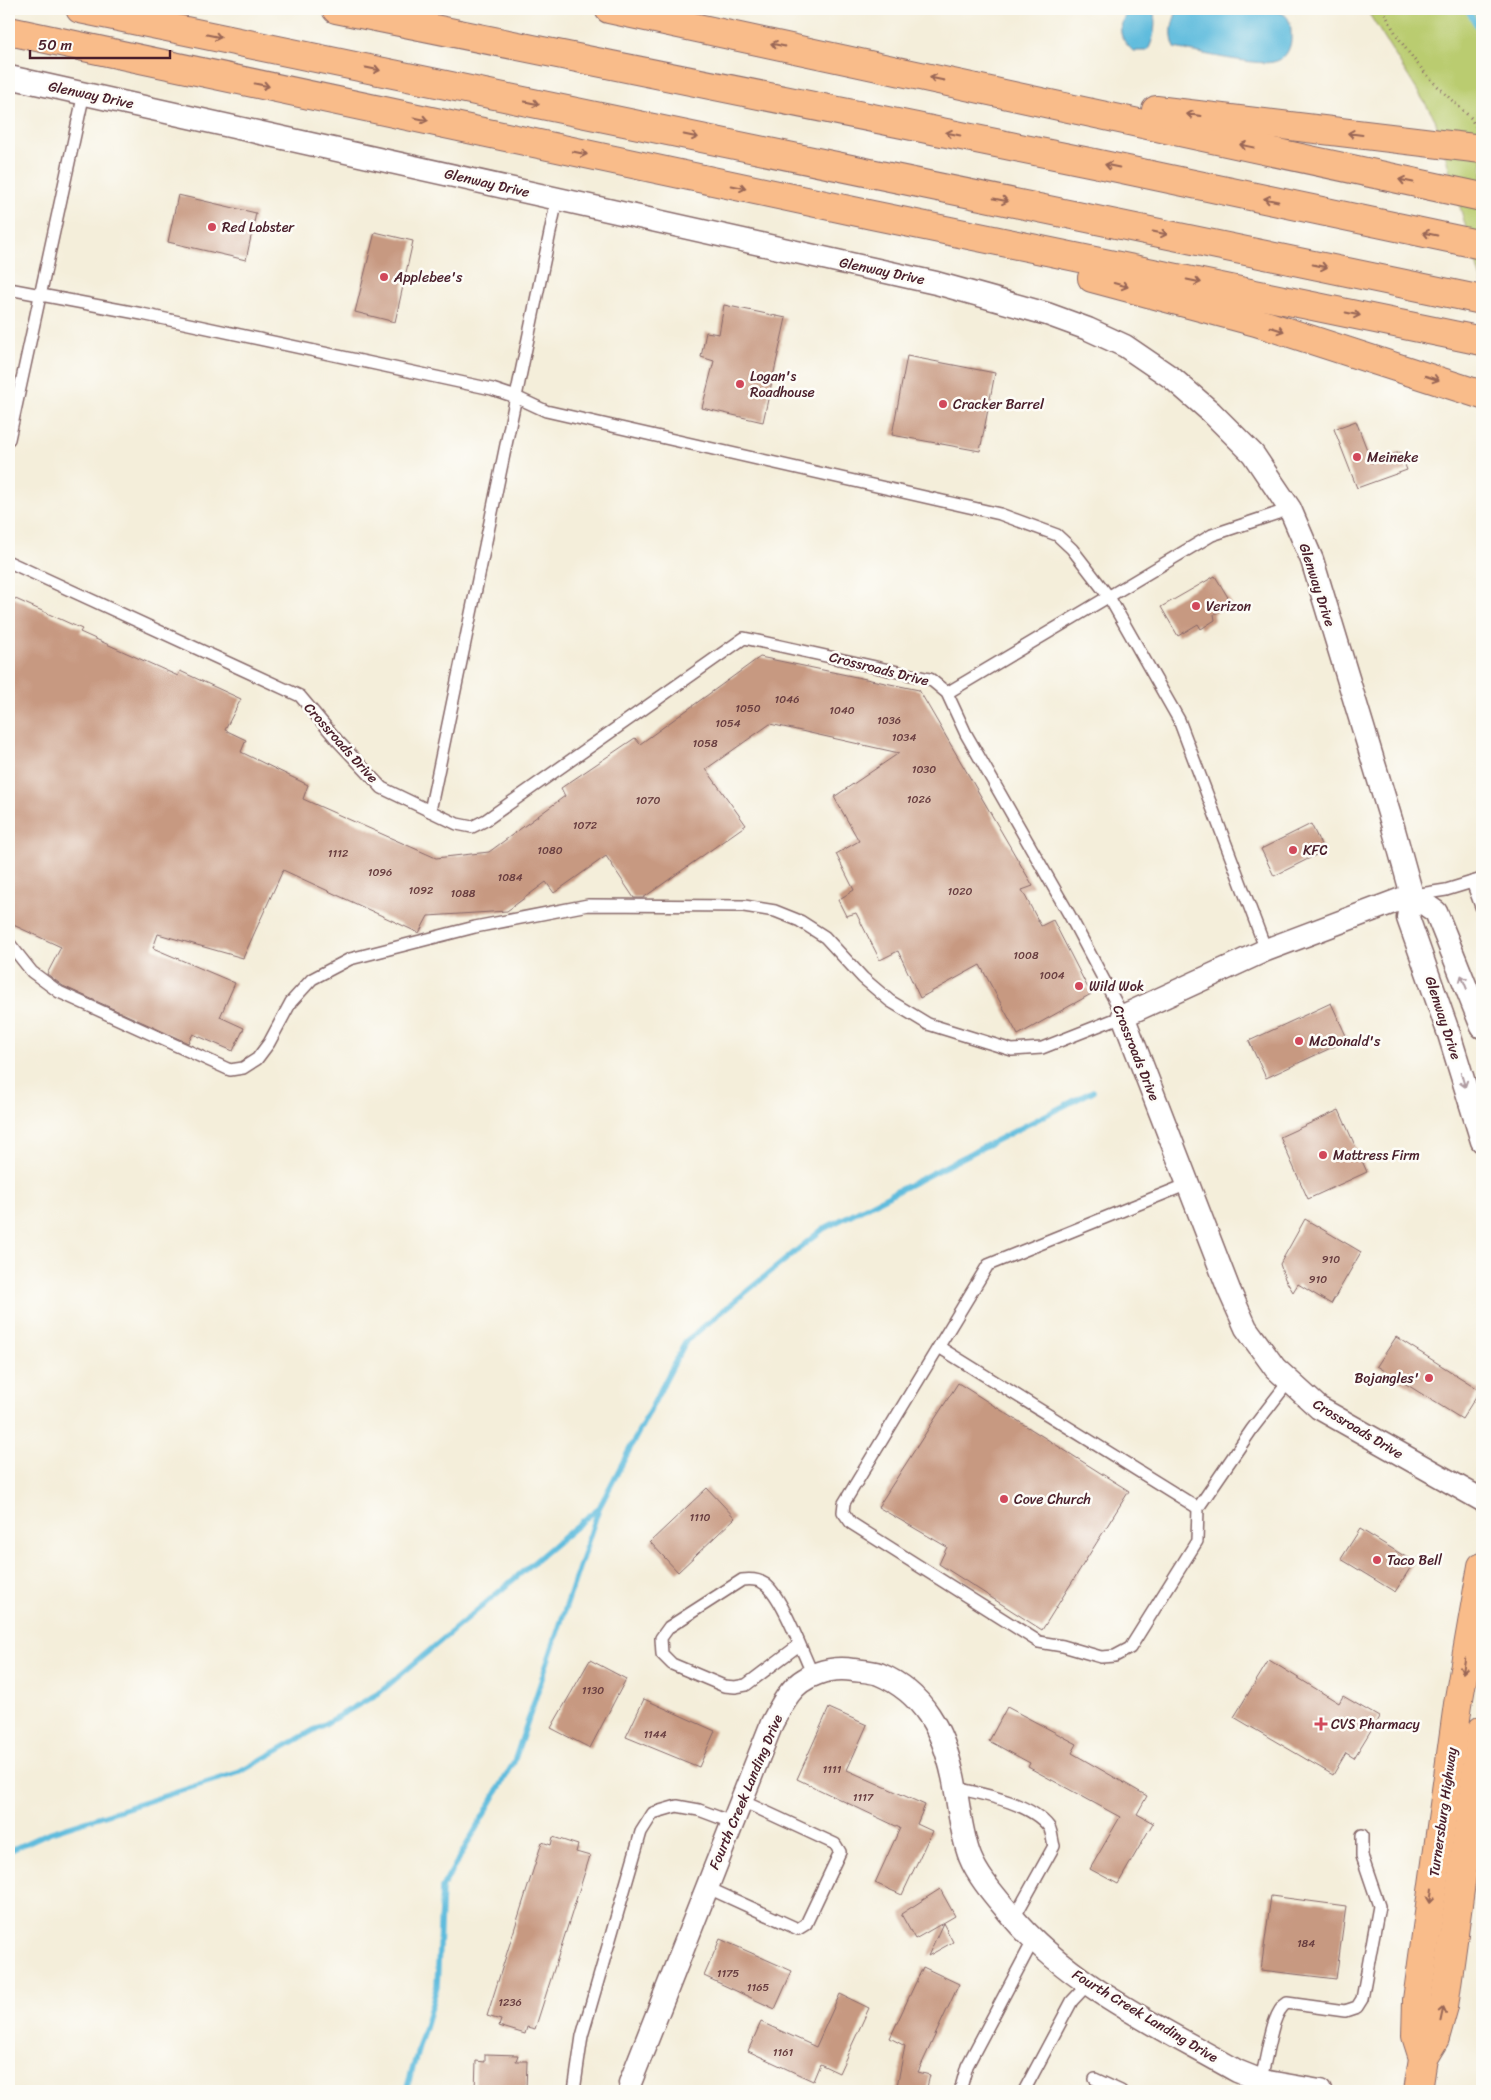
<svg xmlns="http://www.w3.org/2000/svg" width="1491" height="2100" font-family="Sriracha,sans-serif">
<style>
.green{fill:#bacc6f;stroke:#82764d}
.water{fill:#5fbcdd;stroke:#546e84}
.lines{fill:none;stroke-linecap:round;stroke-linejoin:round}
.stream{stroke:#5fbcdd;stroke-width:5.5}
.building{fill:#c79981}
.lane-casing{stroke:#866768;stroke-width:14}
.street-casing{stroke:#866768;stroke-width:25}
.primary-casing{stroke:#866768;stroke-width:30}
.highway-casing{stroke:#866768;stroke-width:30}
.path{stroke:#866768;stroke-width:3;stroke-dasharray:1 4;stroke-linecap:butt}
.lane{stroke:#fff;stroke-width:11}
.street{stroke:#fff;stroke-width:22}
.primary{stroke:#f9bc8a;stroke-width:28}
.highway{stroke:#f9bc8a;stroke-width:28}
.oneway{stroke:#996656}
.oneway2{stroke:#ae9aa0}
.poi-dot{fill:#d1495b;stroke:#fdfcf7;stroke-width:2}
.labels{text-anchor:middle;dominant-baseline:central;stroke-width:5;stroke-linejoin:round;paint-order:stroke}
.number-label{font-size:11px;fill:#693e40}
.street-label{font-size:14px;fill:#4a1f2b;stroke:#fdfcf7}
.poi-label{font-size:14px;fill:#4a1f2b;stroke:#fdfcf7;text-anchor:start}
</style>
<rect width="100%" height="100%" fill="#fdfcf7"/>
<filter id="ink" filterUnits="userSpaceOnUse"><feTurbulence type="fractalNoise" baseFrequency=".02" numOctaves="2"/><feDisplacementMap in="SourceGraphic" scale="10" xChannelSelector="R" yChannelSelector="G"/><feConvolveMatrix kernelMatrix="1 2 1 2 8 2 1 2 1" color-interpolation-filters="sRGB"/></filter>
<filter id="wash" filterUnits="userSpaceOnUse"><feTurbulence type="fractalNoise" baseFrequency=".0096" numOctaves="4" result="noise"/><feDisplacementMap in="SourceGraphic" scale="20" xChannelSelector="R" yChannelSelector="G"/><feGaussianBlur stdDeviation="1.12" result="paint"/><feColorMatrix in="noise" values="0 0 0 0 0 0 0 0 0 0 0 0 0 0 0 0 0 1.4 0 .05"/><feComposite in="paint" operator="in"/></filter>
<g filter="url(#wash)">
<rect width="100%" height="100%" fill="#f4eeda"/>
<polygon class="green" points="1366,9 1482,9 1482,284 1435,119"/>
<g class="water">
<path d="M1128 9H1152C1158 19 1154 42 1147 51H1133C1116 35 1119 27 1128 9Z"/>
<path d="M1178 9C1197 9 1272 5 1285 15 1292 21 1291 32 1291 40 1290 51 1284 60 1273 62 1257 66 1194 52 1175 48 1169 34 1172 22 1178 9Z"/>
</g>
<g class="lines">
<g class="stream">
<polyline points="1467,9 1482,34"/>
<polyline points="9,1851 48,1833 240,1772 379,1693 597,1509"/>
<polyline points="406,2091 437,1986 442,1888 514,1762 599,1508 686,1341 823,1229 1093,1091"/>
</g>
</g>
<g id="blocks">
<g class="building">
<polygon points="178,195 256,213 246,260 168,242"/>
<polygon points="375,232 413,241 395,322 355,312"/>
<polygon points="724,305 786,318 763,422 702,408 714,361 701,357 706,332 719,334"/>
<polygon points="907,356 995,373 980,451 892,435"/>
<polygon points="1356,421 1372,463 1400,452 1407,470 1357,488 1334,429"/>
<polygon points="1215,576 1232,604 1214,614 1215,620 1201,629 1198,624 1178,636 1161,607"/>
<polygon points="9,596 82,629 80,632 178,676 180,671 241,699 225,730 246,740 241,752 308,785 303,799 436,858 489,852 565,796 561,788 635,738 640,744 760,657 919,690 1033,886 1022,890 1041,926 1053,920 1091,994 1018,1035 980,965 920,998 898,951 880,960 856,913 846,916 838,900 854,890 836,854 859,841 834,797 899,753 770,724 706,769 746,825 643,898 634,898 606,856 554,893 546,882 507,911 428,916 419,933 283,870 243,958 158,934 153,948 235,983 220,1017 244,1028 233,1051 193,1034 188,1043 63,986 47,974 61,947 9,923"/>
<polygon points="1311,824 1324,851 1274,876 1261,849"/>
<polygon points="1331,1003 1348,1040 1266,1078 1249,1041"/>
<polygon points="1339,1110 1367,1172 1308,1199 1280,1137"/>
<polygon points="1305,1219 1361,1252 1331,1304 1298,1284 1293,1292 1285,1279 1280,1264"/>
<polygon points="1396,1337 1480,1390 1462,1419 1377,1366"/>
<polygon points="958,1383 1129,1491 1042,1630 939,1564 947,1547 878,1507"/>
<polygon points="707,1488 735,1518 678,1572 650,1542"/>
<polygon points="1360,1529 1414,1562 1395,1592 1341,1559"/>
<polygon points="590,1660 626,1679 590,1748 551,1728"/>
<polygon points="1269,1660 1339,1703 1343,1696 1379,1717 1354,1758 1346,1753 1333,1775 1234,1717"/>
<polygon points="644,1699 715,1731 699,1767 626,1737"/>
<polygon points="1007,1707 1077,1744 1072,1753 1147,1796 1137,1814 1153,1823 1118,1884 1090,1869 1120,1817 1028,1767 1030,1763 989,1741"/>
<polygon points="829,1708 867,1725 847,1770 925,1805 917,1824 932,1831 902,1895 875,1883 900,1828 797,1779"/>
<polygon points="553,1837 578,1845 576,1852 590,1856 535,2029 527,2027 525,2034 499,2026 501,2020 487,2016 542,1842 551,1845"/>
<polygon points="940,1889 955,1916 943,1923 953,1942 928,1956 943,1923 915,1939 901,1914"/>
<polygon points="1271,1896 1346,1906 1336,1979 1261,1970"/>
<polygon points="720,1939 792,1971 775,2009 704,1976"/>
<polygon points="923,1967 959,1984 918,2072 930,2075 926,2091 896,2091 905,2046 890,2038"/>
<polygon points="840,1994 869,2008 839,2073 820,2064 813,2081 748,2051 761,2022 816,2047"/>
<polygon points="485,2054 518,2055 516,2061 527,2061 526,2091 475,2091 476,2061 485,2062"/>
</g>
</g>
</g>
<g filter="url(#ink)">
<use href="#blocks" fill-opacity="0" stroke="#866768" stroke-width="1"/>
<g class="lines">
<defs>
<g id="lane">
<polyline points="9,289 142,314 492,389 516,397 546,411 1000,514 1057,535 1072,549 1109,597 1179,720 1266,950"/>
<polyline points="9,439 84,93"/>
<polyline points="9,562 300,696 337,740 382,788 457,824 472,827 486,820 744,638 930,679 947,693 966,734 1070,916 1123,1016 1042,1048 1012,1050 928,1024 890,1001 863,978 825,937 800,921 775,911 744,906 588,905 475,927 350,959 312,979 291,1002 269,1043 257,1059 243,1068 230,1070 59,992 32,972 9,943"/>
<polyline points="947,693 1212,535 1290,509"/>
<polyline points="430,811 557,199"/>
<polyline points="1472,882 1482,909"/>
<polyline points="1414,895 1446,890 1482,879"/>
<polyline points="1188,1184 988,1265 844,1503 843,1512 851,1523 1039,1642 1063,1646 1101,1657 1115,1656 1130,1648 1197,1541 1198,1508 1252,1429 1289,1381"/>
<polyline points="939,1347 1198,1508"/>
<path d="M799 1645 746 1685 735 1687 724 1686 672 1664 662 1654 661 1638 669 1627 742 1580C750 1579 758 1579 765 1584 782 1596 803 1654 813 1675"/>
<path d="M956 1788C983 1794 1031 1803 1049 1827 1052 1832 1052 1840 1054 1846L1014 1918"/>
<polyline points="706,1887 798,1929 806,1924 840,1852 835,1844 740,1800"/>
<polyline points="1095,2079 1121,2091"/>
<polyline points="574,2091 582,2036 641,1832 653,1813 677,1806 699,1810 731,1822"/>
<polyline points="960,2091 967,2066 1034,1939"/>
<polyline points="1024,2091 1072,2001 1087,1985"/>
<path d="M1256 2091C1268 2070 1268 2014 1287 2003L1345 2011 1357 2007 1362 1999 1379 1906 1362 1856V1835"/>
</g>
<g id="street">
<polyline points="9,77 936,283 1047,314 1088,329 1125,346 1172,378 1211,412 1253,454 1290,509 1312,560 1392,823 1412,895 1408,918 1449,1034 1482,1141"/>
<polyline points="1412,895 1266,950 1123,1016 1229,1290 1246,1328 1275,1368 1319,1408 1482,1500"/>
<polyline points="1412,895 1436,912 1482,1027"/>
<path d="M630 2083 772 1723C777 1714 782 1703 789 1694 802 1675 831 1666 853 1670 861 1671 871 1671 879 1674 924 1693 943 1731 953 1776 959 1803 960 1831 970 1857 978 1877 995 1896 1009 1913 1069 1985 1156 2025 1237 2071L1262 2081 1320 2091"/>
</g>
<g id="primary">
<polyline points="1423,2058 1435,2038 1444,2006 1482,1730"/>
<polyline points="1418,2091 1423,2058 1416,2036 1417,2000 1458,1704 1482,1566"/>
</g>
<g id="highway">
<polyline points="80,9 1482,300"/>
<polyline points="336,9 1094,163 1482,245"/>
<polyline points="609,9 1482,197"/>
<polyline points="9,31 872,215 1482,341"/>
<polyline points="1156,110 1482,149"/>
<polyline points="1092,278 1256,322 1482,395"/>
</g>
</defs>
<use href="#lane" class="lane-casing"/>
<use href="#street" class="street-casing"/>
<use href="#primary" class="primary-casing"/>
<use href="#highway" class="highway-casing"/>
<g class="path">
<path d="M1383 9C1404 55 1434 84 1471 118L1475 126"/>
<polyline points="1479,470 1482,468"/>
</g>
<use href="#lane" class="lane"/>
<use href="#street" class="street"/>
<use href="#primary" class="primary"/>
<use href="#highway" class="highway"/>
</g>
<defs><path id="oneway-shaft" d="M-6 0H5M1.5-3L5.5 0L1.5 3" fill="none" stroke-width="1.6" stroke-linecap="round" stroke-linejoin="round" transform="scale(1.25)"/></defs>
<g class="oneway">
<use href="#oneway-shaft" transform="translate(214 36) rotate(12)"/>
<use href="#oneway-shaft" transform="translate(778 45) rotate(-168)"/>
<use href="#oneway-shaft" transform="translate(373 69) rotate(12)"/>
<use href="#oneway-shaft" transform="translate(937 79) rotate(-168)"/>
<use href="#oneway-shaft" transform="translate(262 85) rotate(12)"/>
<use href="#oneway-shaft" transform="translate(532 103) rotate(12)"/>
<use href="#oneway-shaft" transform="translate(1194 115) rotate(-173)"/>
<use href="#oneway-shaft" transform="translate(421 119) rotate(12)"/>
<use href="#oneway-shaft" transform="translate(953 134) rotate(-169)"/>
<use href="#oneway-shaft" transform="translate(1355 134) rotate(-173)"/>
<use href="#oneway-shaft" transform="translate(691 136) rotate(12)"/>
<use href="#oneway-shaft" transform="translate(1247 146) rotate(-168)"/>
<use href="#oneway-shaft" transform="translate(580 153) rotate(12)"/>
<use href="#oneway-shaft" transform="translate(1112 166) rotate(-168)"/>
<use href="#oneway-shaft" transform="translate(1406 181) rotate(-168)"/>
<use href="#oneway-shaft" transform="translate(739 187) rotate(12)"/>
<use href="#oneway-shaft" transform="translate(1001 200) rotate(12)"/>
<use href="#oneway-shaft" transform="translate(1271 200) rotate(-168)"/>
<use href="#oneway-shaft" transform="translate(1160 233) rotate(12)"/>
<use href="#oneway-shaft" transform="translate(1430 234) rotate(-168)"/>
<use href="#oneway-shaft" transform="translate(1320 266) rotate(12)"/>
<use href="#oneway-shaft" transform="translate(1194 281) rotate(12)"/>
<use href="#oneway-shaft" transform="translate(1121 285) rotate(15)"/>
<use href="#oneway-shaft" transform="translate(1353 314) rotate(12)"/>
<use href="#oneway-shaft" transform="translate(1277 329) rotate(18)"/>
<use href="#oneway-shaft" transform="translate(1432 378) rotate(18)"/>
<use href="#oneway-shaft" transform="translate(1464 1666) rotate(99)"/>
<use href="#oneway-shaft" transform="translate(1431 1896) rotate(97)"/>
<use href="#oneway-shaft" transform="translate(1442 2014) rotate(-78)"/>
</g>
<g class="oneway2">
<use href="#oneway-shaft" transform="translate(1464 982) rotate(-112)"/>
<use href="#oneway-shaft" transform="translate(1463 1080) rotate(73)"/>
</g>
</g>
<g class="poi-dot">
<circle cx="212" cy="227" r="5"/>
<circle cx="384" cy="277" r="5"/>
<circle cx="740" cy="384" r="5"/>
<circle cx="943" cy="404" r="5"/>
<circle cx="1357" cy="457" r="5"/>
<circle cx="1196" cy="606" r="5"/>
<circle cx="1293" cy="850" r="5"/>
<circle cx="1079" cy="986" r="5"/>
<circle cx="1299" cy="1041" r="5"/>
<circle cx="1323" cy="1155" r="5"/>
<circle cx="1429" cy="1378" r="5"/>
<circle cx="1004" cy="1499" r="5"/>
<circle cx="1377" cy="1560" r="5"/>
<path d="M1318.5 1716.5h5v5h5v5h-5v5h-5v-5h-5v-5h5z"/>
</g>
<g class="labels">
<g class="number-label">
<text x="787" y="699">1046</text>
<text x="748" y="708">1050</text>
<text x="842" y="710">1040</text>
<text x="889" y="720">1036</text>
<text x="728" y="723">1054</text>
<text x="904" y="737">1034</text>
<text x="705" y="743">1058</text>
<text x="924" y="769">1030</text>
<text x="919" y="799">1026</text>
<text x="648" y="800">1070</text>
<text x="585" y="825">1072</text>
<text x="550" y="850">1080</text>
<text x="338" y="853">1112</text>
<text x="380" y="872">1096</text>
<text x="510" y="877">1084</text>
<text x="421" y="890">1092</text>
<text x="960" y="891">1020</text>
<text x="463" y="893">1088</text>
<text x="1026" y="955">1008</text>
<text x="1052" y="975">1004</text>
<text x="1331" y="1259">910</text>
<text x="1318" y="1279">910</text>
<text x="700" y="1517">1110</text>
<text x="593" y="1690">1130</text>
<text x="655" y="1734">1144</text>
<text x="832" y="1769">1111</text>
<text x="863" y="1797">1117</text>
<text x="1306" y="1943">184</text>
<text x="728" y="1973">1175</text>
<text x="758" y="1987">1165</text>
<text x="510" y="2002">1236</text>
<text x="783" y="2052">1161</text>
</g>
<g class="street-label">
<text transform="translate(91 95) rotate(12)">Glenway Drive</text>
<text transform="translate(487 183) rotate(13)">Glenway Drive</text>
<text transform="translate(882 271) rotate(12)">Glenway Drive</text>
<text transform="translate(1317 585) rotate(72)">Glenway Drive</text>
<text transform="translate(879 669) rotate(14)">Crossroads Drive</text>
<text transform="translate(341 743) rotate(48)">Crossroads Drive</text>
<text transform="translate(1443 1018) rotate(72)">Glenway Drive</text>
<text transform="translate(1136 1053) rotate(68)">Crossroads Drive</text>
<text transform="translate(1358 1429) rotate(31)">Crossroads Drive</text>
<text transform="translate(746 1792) rotate(-67)">Fourth Creek Landing Drive</text>
<text transform="translate(1443 1812) rotate(-82)">Turnersburg Highway</text>
<text transform="translate(1145 2016) rotate(31)">Fourth Creek Landing Drive</text>
</g>
<g class="poi-label">
<text x="222" y="227">Red Lobster</text>
<text x="394" y="277">Applebee's</text>
<text x="750" y="376">Logan's<tspan x="750" dy="16">Roadhouse</tspan></text>
<text x="953" y="404">Cracker Barrel</text>
<text x="1367" y="457">Meineke</text>
<text x="1206" y="606">Verizon</text>
<text x="1303" y="850">KFC</text>
<text x="1089" y="986">Wild Wok</text>
<text x="1309" y="1041">McDonald's</text>
<text x="1333" y="1155">Mattress Firm</text>
<text x="1419" y="1378" text-anchor="end">Bojangles'</text>
<text x="1014" y="1499">Cove Church</text>
<text x="1387" y="1560">Taco Bell</text>
<text x="1331" y="1724">CVS Pharmacy</text>
</g>
</g>
<rect width="1491" height="2100" fill="none" stroke="#fdfcf7" stroke-width="30"/>
<path d="M30 50v8h140v-8" fill="none" stroke="#4a1f2b" stroke-width="2.5"/>
<text x="38" y="50" font-size="15" fill="#4a1f2b" stroke="#fdfcf7" stroke-width="4" paint-order="stroke">50 m</text>
</svg>
